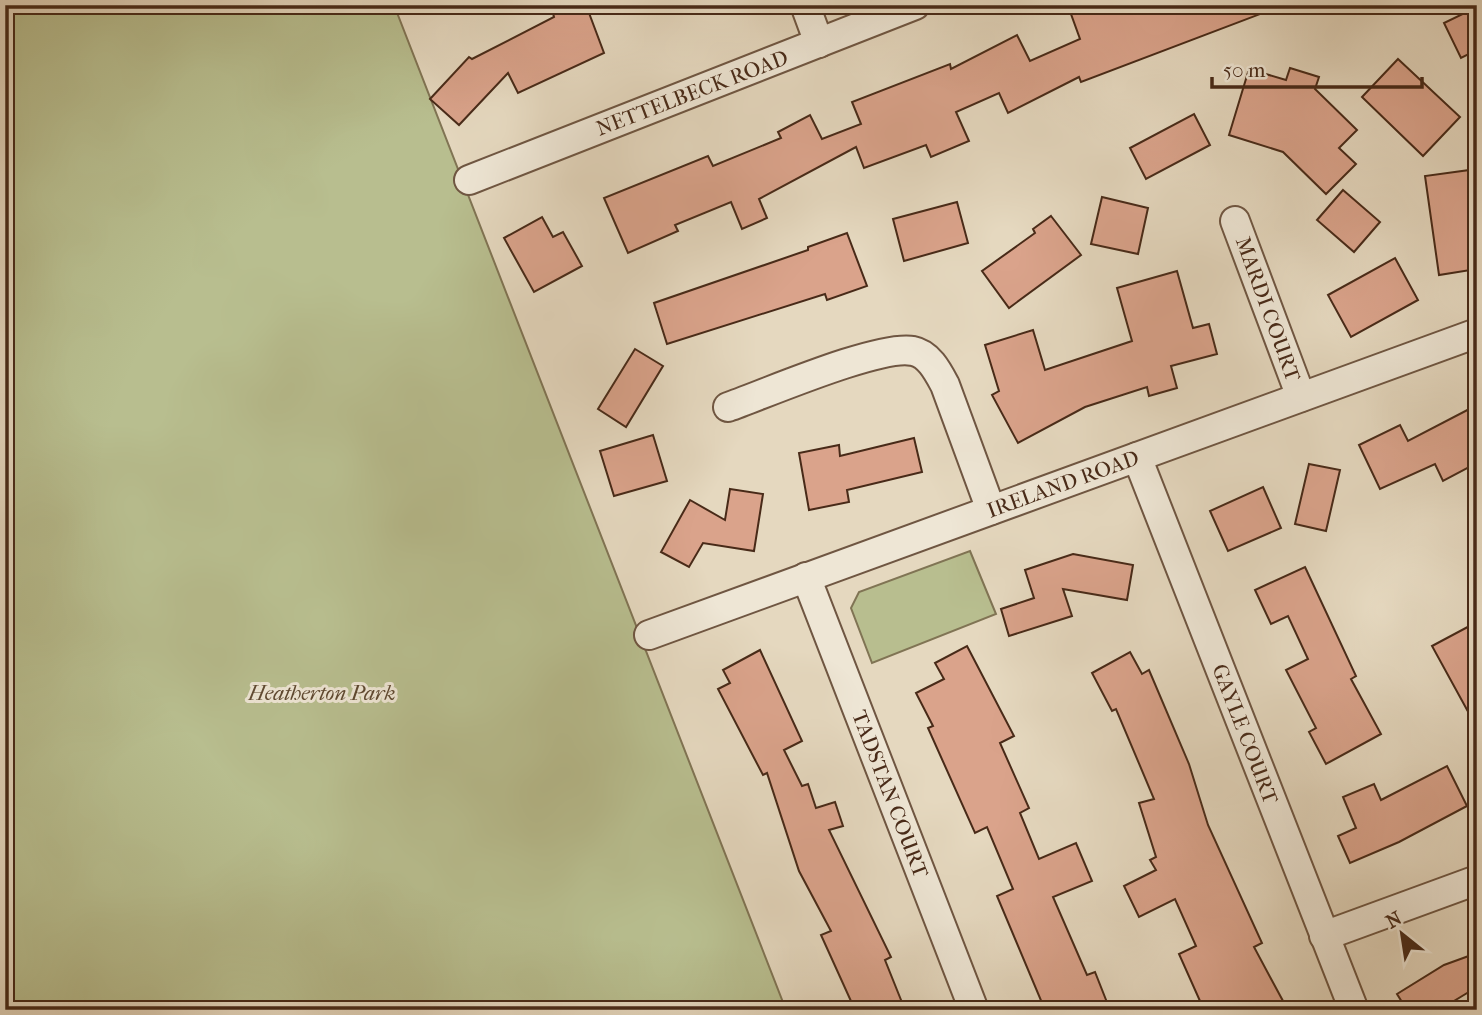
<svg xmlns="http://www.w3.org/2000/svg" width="1482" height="1015" font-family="'IM FELL French Canon',serif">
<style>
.green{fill:#b8be8f;stroke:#807454;stroke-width:2}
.building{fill:#daa38b;stroke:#482a18;stroke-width:2}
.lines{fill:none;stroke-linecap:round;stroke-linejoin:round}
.minor-casing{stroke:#6f5642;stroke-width:32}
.minor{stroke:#eee6d5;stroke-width:28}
.labels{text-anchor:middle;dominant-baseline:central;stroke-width:6;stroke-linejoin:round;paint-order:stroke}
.street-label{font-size:21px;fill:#482a18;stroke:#eee6d5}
.park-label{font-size:21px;font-style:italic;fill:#5e4830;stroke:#eee6d5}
</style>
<rect width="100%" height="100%" fill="#e5d8bf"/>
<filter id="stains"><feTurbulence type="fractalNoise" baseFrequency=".00286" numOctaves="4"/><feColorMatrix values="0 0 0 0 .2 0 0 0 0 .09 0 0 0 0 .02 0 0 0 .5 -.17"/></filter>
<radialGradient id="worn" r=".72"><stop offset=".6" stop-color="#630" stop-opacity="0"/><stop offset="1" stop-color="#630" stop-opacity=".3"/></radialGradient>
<g class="green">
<polygon points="5,5 394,5 786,1010 5,1010"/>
<polygon points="970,551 996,614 872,663 851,608 859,592"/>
</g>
<g class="building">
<polygon points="574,5 586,5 604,53 518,93 508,73 459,125 430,99 469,57 472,59 554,17 553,13"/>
<polygon points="1096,5 1275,5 1276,8 1081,82 1079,77 1008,113 999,93 956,112 969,141 931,157 926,145 864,168 856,147 759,199 767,218 742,229 731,202 675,225 678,231 628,253 604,198 708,156 713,166 781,138 778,132 810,115 822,139 861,124 852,102 950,64 951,69 1017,35 1030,61 1080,39 1071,14"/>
<polygon points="1477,7 1477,50 1461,58 1444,23"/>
<polygon points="1398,59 1460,117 1423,156 1362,97"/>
<polygon points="1290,68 1319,77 1315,89 1357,130 1339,148 1356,164 1326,194 1283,152 1229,135 1249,69 1286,80"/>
<polygon points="1194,114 1210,145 1146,179 1130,148"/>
<polygon points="1477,169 1477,269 1439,275 1425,176"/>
<polygon points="1343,190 1380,222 1354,252 1317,220"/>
<polygon points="1102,197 1148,208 1138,254 1091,244"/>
<polygon points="957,202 968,243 904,261 893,219"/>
<polygon points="1051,216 1081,255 1009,308 982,271 1035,233 1033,229"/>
<polygon points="542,217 553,237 563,232 582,266 534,292 504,238"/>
<polygon points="847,233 867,286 827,300 825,294 667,344 654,303 808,250 808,247"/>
<polygon points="1395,258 1418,300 1351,337 1328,295"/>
<polygon points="1177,271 1193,328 1209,324 1217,354 1171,366 1177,388 1149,396 1147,387 1085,407 1018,443 992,395 999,391 985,345 1033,330 1045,370 1132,341 1117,288"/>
<polygon points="635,349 663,366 626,427 598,409"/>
<polygon points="1477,405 1477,463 1443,481 1435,464 1380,489 1359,445 1400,425 1408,441"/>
<polygon points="653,435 667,481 614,496 600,451"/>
<polygon points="914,438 922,472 847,490 849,502 809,510 799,453 839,445 840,456"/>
<polygon points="1309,464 1340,470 1326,531 1295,524"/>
<polygon points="1263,487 1281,528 1228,551 1210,511"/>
<polygon points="730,489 763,494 754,551 703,543 689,567 661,552 690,500 725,520"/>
<polygon points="1073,554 1133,565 1127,600 1063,589 1072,616 1009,636 1001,609 1034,598 1025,570"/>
<polygon points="1305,567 1356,676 1351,679 1381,734 1326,764 1309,732 1316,728 1286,670 1308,659 1288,616 1271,624 1255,590"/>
<polygon points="1477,622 1477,728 1432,646"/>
<polygon points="967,646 1014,736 1000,743 1029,808 1020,813 1039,859 1076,843 1092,881 1053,897 1087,975 1095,972 1110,1010 1045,1010 997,896 1013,889 987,827 975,833 928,728 933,726 916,693 944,679 935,663"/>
<polygon points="760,650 802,741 784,750 802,786 808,784 816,808 835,802 843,826 829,830 891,957 885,960 905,1010 855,1010 821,935 831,931 799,871 767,773 763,775 718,689 730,683 723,670"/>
<polygon points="1130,652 1142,674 1149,670 1189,764 1208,825 1262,943 1254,947 1283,1001 1268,1010 1204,1010 1179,954 1196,946 1175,899 1139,917 1124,886 1156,870 1150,860 1156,857 1139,803 1154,799 1116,709 1112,711 1092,673"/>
<polygon points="1447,766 1467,806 1399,842 1350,863 1338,836 1356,828 1343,797 1374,784 1381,800"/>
<polygon points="1477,953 1477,987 1439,1010 1407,1010 1397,994 1444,965"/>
</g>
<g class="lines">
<defs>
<g id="minor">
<polyline points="805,5 819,43"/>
<polyline points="469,180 915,5"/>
<polyline points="1235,221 1301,397"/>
<path d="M728 407C765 394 880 344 913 351 929 354 938 372 945 385L991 510"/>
<polyline points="1137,457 1354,1010"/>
<polyline points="806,577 974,1010"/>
<polyline points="649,635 1477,333"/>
<polyline points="1324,936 1477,880"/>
</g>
</defs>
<use href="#minor" class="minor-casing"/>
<use href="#minor" class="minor"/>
</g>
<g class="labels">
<g class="street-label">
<text transform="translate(692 93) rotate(-21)">NETTELBECK ROAD</text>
<text transform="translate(1268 309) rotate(70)">MARDI COURT</text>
<text transform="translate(1063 484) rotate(-20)">IRELAND ROAD</text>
<text transform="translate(1245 734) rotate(69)">GAYLE COURT</text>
<text transform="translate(890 794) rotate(69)">TADSTAN COURT</text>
</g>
<g class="park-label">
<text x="322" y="693">Heatherton Park</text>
</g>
</g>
<rect width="1482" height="1015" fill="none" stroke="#e5d8bf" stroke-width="28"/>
<rect x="7" y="7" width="1468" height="1001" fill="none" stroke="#482a18" stroke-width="3.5"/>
<rect x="14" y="14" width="1454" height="987" fill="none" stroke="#482a18" stroke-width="2"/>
<g transform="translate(1402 934) rotate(330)" stroke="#eee6d5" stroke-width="5" paint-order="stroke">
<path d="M0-5L12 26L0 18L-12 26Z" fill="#482a18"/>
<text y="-10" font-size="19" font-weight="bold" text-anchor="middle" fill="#482a18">N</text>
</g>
<path d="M1212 77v10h210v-10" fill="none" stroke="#482a18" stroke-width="3.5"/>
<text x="1223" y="77" font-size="21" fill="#482a18" stroke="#eee6d5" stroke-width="5" paint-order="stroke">50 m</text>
<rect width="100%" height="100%" filter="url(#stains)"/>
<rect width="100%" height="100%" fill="url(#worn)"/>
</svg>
